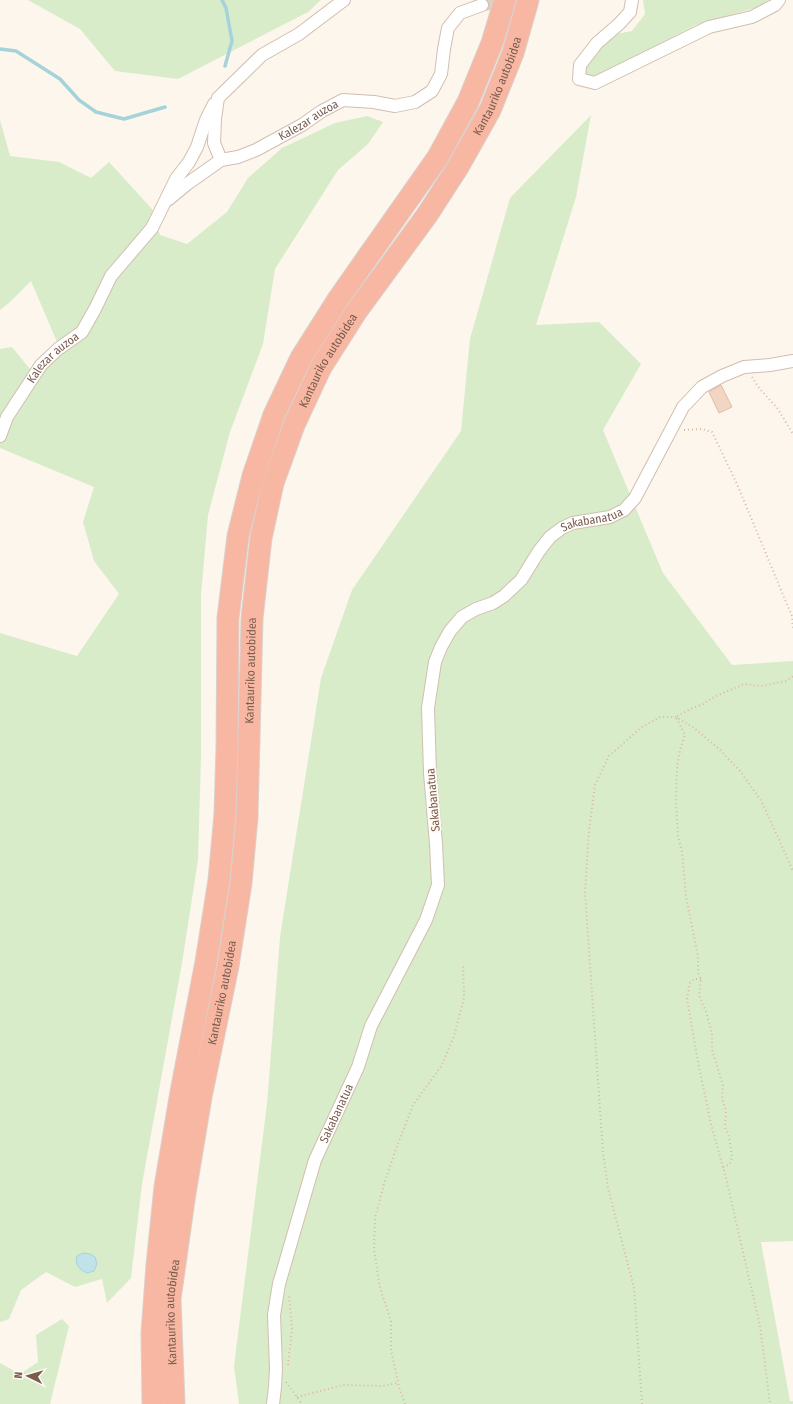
<svg xmlns="http://www.w3.org/2000/svg" width="793" height="1404" font-family="'Fira Sans Condensed',sans-serif">
<style>
.green{fill:#d8ecc9}
.water{fill:#bfe3e8;stroke:#a5d3da}
.lines{fill:none;stroke-linecap:round;stroke-linejoin:round}
.stream{stroke:#a5d3da;stroke-width:3.5}
.building{fill:#f3d5c3;stroke:#e6bba3}
.minor-tunnel{stroke:#dcd0c4;stroke-width:12;stroke-dasharray:12 6;stroke-linecap:butt}
.minor-casing{stroke:#d1beb0;stroke-width:14}
.motorway-casing{stroke:#dad1cd;stroke-width:23}
.path{stroke:#d9b8a5;stroke-width:2;stroke-dasharray:1 3;stroke-linecap:butt}
.minor{stroke:#fff;stroke-width:12}
.motorway{stroke:#f7b7a3;stroke-width:21}
.labels{text-anchor:middle;dominant-baseline:central;stroke-width:4;stroke-linejoin:round;paint-order:stroke}
.street-label{font-size:12px;fill:#7a5c4d;stroke:#fffaf3}
</style>
<rect width="100%" height="100%" fill="#fdf6ec"/>
<g class="green">
<polygon points="28,0 321,0 308,12 178,79 115,71 80,29"/>
<polygon points="643,0 769,0 758,7 696,25 596,77 586,76 584,67 596,48 616,34 632,31 645,14"/>
<polygon points="591,115 576,197 536,325 599,322 641,364 603,430 663,573 732,665 793,661 793,1241 761,1242 790,1401 793,1401 793,1404 239,1404 234,1366 267,1104 280,937 321,678 352,590 461,431 470,339 510,198"/>
<polygon points="367,116 383,122 368,144 338,170 275,269 263,344 230,432 208,515 201,595 201,757 198,860 182,963 142,1184 131,1278 107,1303 102,1279 75,1287 46,1272 21,1290 9,1319 0,1322 0,633 77,656 119,594 94,561 83,522 94,487 0,448 0,349 12,347 30,369 57,342 31,281 10,302 0,310 0,120 10,156 59,162 91,178 109,162 152,209 160,235 187,244 227,212 248,178 282,148 335,123"/>
<polygon points="62,1319 69,1326 50,1404 0,1404 0,1363 20,1374 38,1362 36,1335"/>
</g>
<path class="water" d="M83 1253 90 1254 95 1257 97 1264 94 1271 87 1273C80 1270 74 1264 77 1256Z"/>
<g class="lines">
<g class="stream">
<polyline points="222,0 226,8 232,41 225,66"/>
<polyline points="0,49 16,51 60,79 79,100 96,112 124,119 165,107"/>
</g>
</g>
<polygon class="building" points="721,385 732,407 719,413 709,392"/>
<g class="lines">
<polyline class="minor-tunnel" points="482,5 532,0"/>
<defs>
<g id="minor">
<path id="s1" d="M344 0 299 34 262 55 218 98 215 119 214 143 221 160 238 157 256 150 302 125 322 111 343 100 374 102 395 106 415 102 432 91 441 74 444 49 448 28 460 13 482 5"/>
<polyline points="632,0 630,12 619,24 597,43 580,65 579,79 595,83 709,27 752,17 775,5 779,0"/>
<polyline points="169,199 187,184 221,160"/>
<path id="s2" d="M0 436 7 417 41 365 58 349 82 332 95 309 111 276 152 228 176 179 189 162 197 147 206 120 214 104"/>
<path id="s3" d="M273 1404 275 1387 276 1368 274 1315 279 1284 315 1160 358 1067 371 1026 426 920 438 885 436 844 430 773 428 708 435 662 441 647 450 631 462 617 476 609 493 603 504 596 521 580 539 551 550 537 562 528 573 523 610 517 624 510 635 498 683 407 702 387 722 376 744 367 770 365 793 361"/>
</g>
<g id="motorway">
<polyline points="153,1404 152,1333 157,1265 165,1187 181,1092 206,962 219,880 225,814 227,747 228,618 238,536 253,476 274,415 301,358 339,298 438,157 468,102 492,43 505,0"/>
<path id="s4" d="M174 1404 170 1299 185 1193 201 1097 228 966 241 883 247 817 252 618 261 538 273 483 294 425 321 367 356 312 427 215 458 167 490 110 513 53 528 0"/>
</g>
</defs>
<use href="#minor" class="minor-casing"/>
<use href="#motorway" class="motorway-casing"/>
<g class="path">
<polyline points="752,377 759,388 778,409 793,434"/>
<polyline points="684,430 702,429 712,432 737,484 786,602 792,616 793,630"/>
<polyline points="701,979 694,979 690,983 687,999 699,1067 711,1124 726,1178 760,1326 770,1404"/>
<polyline points="723,1167 730,1164 732,1157 729,1137 725,1127 726,1111 722,1098 723,1085 712,1050 712,1033 706,1012 699,995 701,979 698,973 698,956 686,897 682,852 678,836 676,801 677,767 680,750 685,735 676,717 690,709 703,704 714,697 744,684 761,686 786,681 793,676"/>
<polyline points="288,1365 292,1330 289,1295"/>
<polyline points="286,1382 302,1404"/>
<polyline points="297,1397 343,1385 382,1386 398,1383"/>
<polyline points="405,1404 399,1387 391,1350 391,1321 380,1288 374,1250 375,1218 384,1184 396,1149 413,1105 442,1065 454,1036 464,998 463,966"/>
<polyline points="642,1404 634,1288 608,1188 603,1153 585,892 589,830 595,785 609,756 642,727 660,717 676,717 694,728 719,749 740,771 762,802 793,871"/>
</g>
<use href="#minor" class="minor"/>
<use href="#motorway" class="motorway"/>
</g>
<g class="labels">
<g class="street-label">
<text stroke="none"><textPath href="#s4" startOffset="1388">Kantauriko autobidea</textPath></text>
<text stroke="none"><textPath href="#s1" startOffset="321">Kalezar auzoa</textPath></text>
<text stroke="none"><textPath href="#s2" startOffset="96">Kalezar auzoa</textPath></text>
<text stroke="none"><textPath href="#s4" startOffset="1064">Kantauriko autobidea</textPath></text>
<text stroke="none"><textPath href="#s3" startOffset="997">Sakabanatua</textPath></text>
<text stroke="none"><textPath href="#s4" startOffset="740">Kantauriko autobidea</textPath></text>
<text transform="translate(433 800) rotate(-95)">Sakabanatua</text>
<text stroke="none"><textPath href="#s4" startOffset="416">Kantauriko autobidea</textPath></text>
<text stroke="none"><textPath href="#s3" startOffset="301">Sakabanatua</textPath></text>
<text stroke="none"><textPath href="#s4" startOffset="92">Kantauriko autobidea</textPath></text>
</g>
</g>
<g transform="translate(28 1376) rotate(275)" stroke="#fffaf3" stroke-width="3" paint-order="stroke">
<path d="M0-3L7 15L0 10L-7 15Z" fill="#7a5c4d"/>
<text y="-6" font-size="11" font-weight="bold" text-anchor="middle" fill="#7a5c4d">N</text>
</g>
</svg>
